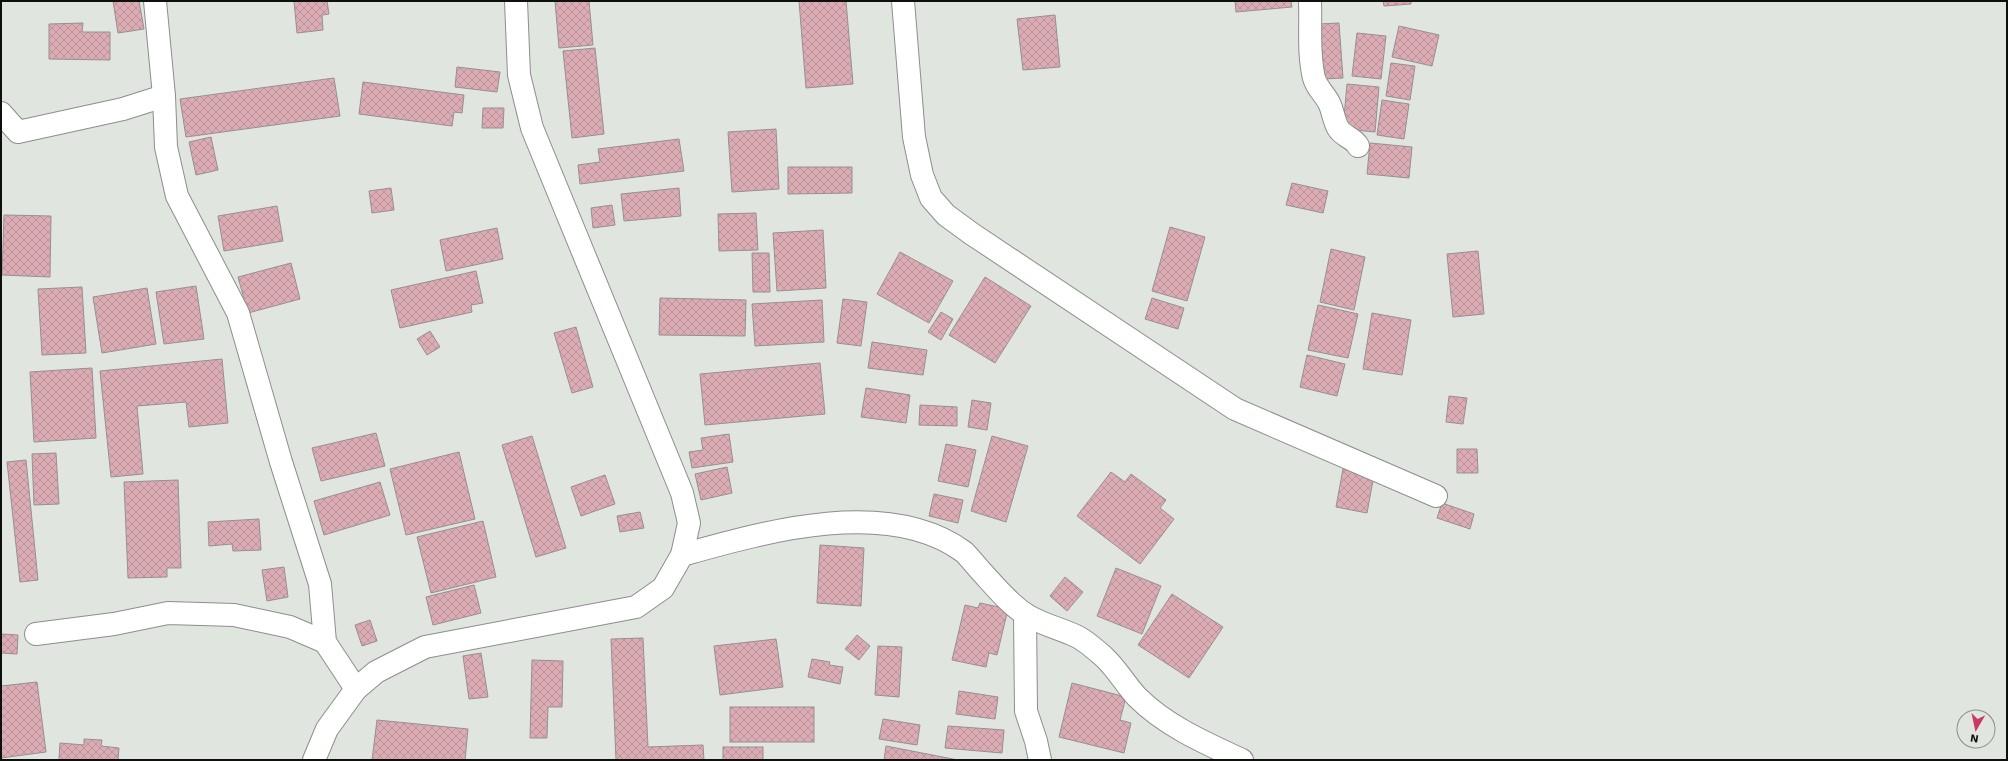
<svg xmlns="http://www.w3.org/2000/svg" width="2008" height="761" font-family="'Work Sans',sans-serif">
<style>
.building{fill:url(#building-cross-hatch);stroke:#978f90}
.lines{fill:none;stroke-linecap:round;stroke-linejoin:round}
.minor-casing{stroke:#8b8f8a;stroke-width:24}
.minor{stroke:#fff;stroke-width:22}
</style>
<defs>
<pattern id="building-cross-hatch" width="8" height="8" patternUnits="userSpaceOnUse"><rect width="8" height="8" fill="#dcacb4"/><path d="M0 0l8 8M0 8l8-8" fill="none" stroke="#bc939a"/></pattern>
</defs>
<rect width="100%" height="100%" fill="#e0e5e0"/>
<g class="building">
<polygon points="113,1 139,1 144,29 118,33"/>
<polygon points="294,1 327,1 329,14 322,15 323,30 297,33"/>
<polygon points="555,1 589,1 593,45 559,48"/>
<polygon points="799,1 846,1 853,84 806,88"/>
<polygon points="1235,1 1291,1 1292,7 1236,12"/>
<polygon points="1383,1 1411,1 1411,4 1384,6"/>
<polygon points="1055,15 1060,67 1023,70 1017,19"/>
<polygon points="83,23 82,32 110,32 110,60 49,59 49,24"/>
<polygon points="1339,23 1343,78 1323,79 1319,24"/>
<polygon points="1399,26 1439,35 1432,66 1392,57"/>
<polygon points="1357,33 1386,36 1381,79 1352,76"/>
<polygon points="595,48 604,134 572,138 563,51"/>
<polygon points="1391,63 1415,66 1410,100 1386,96"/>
<polygon points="457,67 500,72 497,92 455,87"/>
<polygon points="334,78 340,116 186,137 180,99"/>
<polygon points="363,82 464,95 462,113 454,112 452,126 359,114"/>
<polygon points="1347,84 1379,87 1375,132 1343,129"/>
<polygon points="1382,100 1409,104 1404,139 1377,135"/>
<polygon points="483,108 504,108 503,128 482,128"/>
<polygon points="776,129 779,189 732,192 728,132"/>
<polygon points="211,137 218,170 196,175 189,142"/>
<polygon points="679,139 684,171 580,184 578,165 600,162 598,149"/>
<polygon points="1370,143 1412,147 1409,178 1367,174"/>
<polygon points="788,167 852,167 852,193 788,194"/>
<polygon points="1292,183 1328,191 1323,213 1286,205"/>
<polygon points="391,188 394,210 372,213 369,191"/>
<polygon points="679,188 681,216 624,221 621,194"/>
<polygon points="612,205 615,225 593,228 591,208"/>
<polygon points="277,206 283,241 224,251 218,216"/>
<polygon points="756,213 758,250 719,251 718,214"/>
<polygon points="4,215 51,216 50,277 2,275"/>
<polygon points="1170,227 1205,237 1187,301 1152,291"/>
<polygon points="497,228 503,259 446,271 440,240"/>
<polygon points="823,230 826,288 777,291 773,233"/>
<polygon points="1331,249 1365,257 1354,310 1320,302"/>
<polygon points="1478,251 1484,314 1453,317 1447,254"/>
<polygon points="900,252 953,281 929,323 877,294"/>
<polygon points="752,253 769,253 770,292 753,292"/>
<polygon points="291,263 300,299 248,313 238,277"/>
<polygon points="476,271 483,303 471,305 472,312 400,328 391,290"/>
<polygon points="985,277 1031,306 995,363 949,335"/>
<polygon points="196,286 204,339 164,344 156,292"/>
<polygon points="82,287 86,353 42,355 38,289"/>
<polygon points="147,288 156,344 102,353 93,297"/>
<polygon points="660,298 746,300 745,336 659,335"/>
<polygon points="1152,298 1184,308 1178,329 1145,319"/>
<polygon points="843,299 867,302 861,346 837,343"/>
<polygon points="822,300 824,342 755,346 752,304"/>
<polygon points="1318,305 1358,314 1348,358 1308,350"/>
<polygon points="941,312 953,319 941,340 928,332"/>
<polygon points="1372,313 1411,320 1402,375 1363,369"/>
<polygon points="576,327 593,387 572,393 554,333"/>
<polygon points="430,331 440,347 427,355 417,339"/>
<polygon points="872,342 927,350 923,375 868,368"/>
<polygon points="1307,355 1345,364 1337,396 1300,387"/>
<polygon points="222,359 228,423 189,427 186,402 137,406 143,474 111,477 100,371"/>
<polygon points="820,363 825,414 705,425 700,374"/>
<polygon points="92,368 96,438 34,442 30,372"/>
<polygon points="866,388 910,395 906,423 861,417"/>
<polygon points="1449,396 1467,398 1463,424 1446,422"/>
<polygon points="972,400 991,403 987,430 968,427"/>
<polygon points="920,405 957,407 957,426 919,425"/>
<polygon points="376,433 385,466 321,481 312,448"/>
<polygon points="729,434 733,462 692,468 689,452 703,450 701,438"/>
<polygon points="532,436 566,548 536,557 502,445"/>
<polygon points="992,436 1028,446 1006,522 971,511"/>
<polygon points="946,444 976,450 968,487 938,481"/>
<polygon points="1457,449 1477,449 1478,473 1457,473"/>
<polygon points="459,452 475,519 406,535 390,469"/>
<polygon points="56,453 59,504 34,505 32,454"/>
<polygon points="26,460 38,580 20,582 7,462"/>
<polygon points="727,467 732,493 701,500 695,474"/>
<polygon points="1343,469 1374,475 1367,513 1336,507"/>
<polygon points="1111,472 1125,482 1131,474 1166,500 1160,508 1174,519 1140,564 1077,516"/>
<polygon points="605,475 615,504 581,516 571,487"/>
<polygon points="178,480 181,568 167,568 167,577 128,578 124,482"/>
<polygon points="380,482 390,515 324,535 314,501"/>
<polygon points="934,494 963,500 958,523 929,516"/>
<polygon points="1442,503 1474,514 1470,529 1437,518"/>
<polygon points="640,512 644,528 620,532 617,516"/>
<polygon points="259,519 261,550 233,551 232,544 209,546 208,522"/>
<polygon points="483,521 496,577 431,593 417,537"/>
<polygon points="820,545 864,548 861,606 817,603"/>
<polygon points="284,567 288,597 267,601 262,570"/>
<polygon points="1116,568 1161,586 1142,634 1097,616"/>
<polygon points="1065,577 1083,592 1067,611 1050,596"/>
<polygon points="474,585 481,613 433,625 426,597"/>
<polygon points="1172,594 1223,627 1189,678 1138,645"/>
<polygon points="980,603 1008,609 997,655 989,653 986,667 952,660 965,605 978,608"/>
<polygon points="370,620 377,641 362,646 355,625"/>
<polygon points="1,634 18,635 17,654 1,653"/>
<polygon points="857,635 870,646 859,660 845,649"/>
<polygon points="643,638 648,747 703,745 704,760 616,760 611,639"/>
<polygon points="776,639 783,687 720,695 714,646"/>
<polygon points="878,646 902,647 899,697 875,695"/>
<polygon points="481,653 488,697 469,699 463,656"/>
<polygon points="812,659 830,662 829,665 843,667 840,684 808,677"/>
<polygon points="532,660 563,661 562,707 548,707 547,738 530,738"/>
<polygon points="37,682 46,752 1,758 1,686"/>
<polygon points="1072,683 1126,697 1120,720 1131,723 1124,753 1059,737"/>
<polygon points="959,691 998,697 995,719 956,714"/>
<rect x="730" y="707" width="84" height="35"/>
<polygon points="883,719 920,725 917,745 879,739"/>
<polygon points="377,720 468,729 465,760 372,760"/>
<polygon points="948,726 1004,730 1002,753 945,748"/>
<polygon points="84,739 102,740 101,746 119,748 118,760 59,760 60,743 84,745"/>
<polygon points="886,746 958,760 884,760"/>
<rect x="723" y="747" width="40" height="13"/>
</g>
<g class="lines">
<defs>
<g id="minor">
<polyline points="155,1 164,96 166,147 177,196 238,313 281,462 320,584 325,642 356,689"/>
<polyline points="903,1 914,137 922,175 931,198 946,215 972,234 1235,409 1436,496"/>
<path d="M1310 1C1311 26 1308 54 1314 78 1317 89 1326 95 1330 105 1333 112 1334 121 1338 128 1342 136 1354 138 1358 146"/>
<polyline points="1,113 18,132 123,109 164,96"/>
<path d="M682 555C764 532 888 496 964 552 969 557 974 563 979 569 993 584 1008 603 1025 614 1040 624 1059 628 1076 636 1085 640 1096 650 1104 657 1117 669 1125 684 1137 697 1166 726 1205 743 1242 760"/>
<polyline points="1025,614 1026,711 1036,741 1040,760"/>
<polyline points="36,634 114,624 168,613 234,615 290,627 325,642"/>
<polyline points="314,760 327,729 356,689 376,672 425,647 636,607 663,588 682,555 689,523 682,493 532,128 519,75 516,1"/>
</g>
</defs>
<use href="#minor" class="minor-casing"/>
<use href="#minor" class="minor"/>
</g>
<rect width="2008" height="761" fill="none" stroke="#0e100e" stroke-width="4"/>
<g transform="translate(1976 729) rotate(189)"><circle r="19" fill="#e0e5e0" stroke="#8c908c"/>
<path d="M0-3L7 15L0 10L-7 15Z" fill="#c93a64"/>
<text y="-6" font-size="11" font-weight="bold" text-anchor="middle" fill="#0e100e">N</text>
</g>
</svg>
